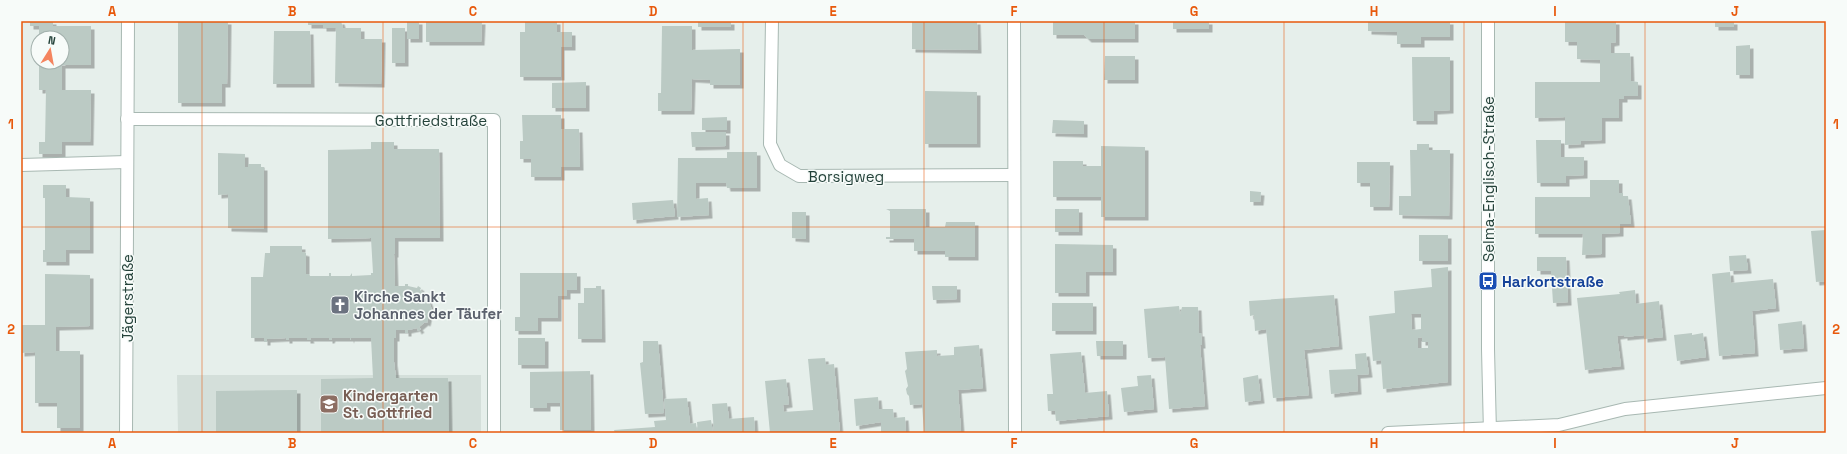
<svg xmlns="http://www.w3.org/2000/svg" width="1847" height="454" font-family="'Space Grotesk',sans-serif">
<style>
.built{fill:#d4dfda}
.building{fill:#bbcac4;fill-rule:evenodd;filter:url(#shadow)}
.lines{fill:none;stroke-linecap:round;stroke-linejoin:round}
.lane-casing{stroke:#a8b8b2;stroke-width:14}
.street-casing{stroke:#a8b8b2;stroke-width:14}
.lane{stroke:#fff;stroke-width:12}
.street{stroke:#fff;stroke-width:12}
.grid{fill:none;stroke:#e8590c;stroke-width:1;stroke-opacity:0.55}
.labels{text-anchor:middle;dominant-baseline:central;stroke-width:3;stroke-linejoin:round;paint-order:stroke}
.street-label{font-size:15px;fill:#24423a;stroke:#f7fbf9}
.transit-label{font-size:15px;font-weight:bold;fill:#164399;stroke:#f7fbf9;text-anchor:start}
.worship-label{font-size:15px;font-weight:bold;fill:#5b616d;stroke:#f7fbf9;text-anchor:start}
.education-label{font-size:15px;font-weight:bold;fill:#785e54;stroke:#f7fbf9;text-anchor:start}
.neatline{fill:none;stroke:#e8590c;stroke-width:1.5}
.grid-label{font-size:13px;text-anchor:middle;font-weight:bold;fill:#e8590c}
</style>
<defs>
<filter id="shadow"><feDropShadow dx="3.5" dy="3.5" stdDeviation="0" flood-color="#0004"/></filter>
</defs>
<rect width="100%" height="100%" fill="#e6efeb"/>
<polygon class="built" points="177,375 481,375 481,433 178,433"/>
<g class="building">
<polygon points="30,21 53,21 53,26 91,26 91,65 62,65 62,90 91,90 90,142 62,142 62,154 39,154 39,142 45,142 46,90 39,90 39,62 62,62 62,38 39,38 39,26 30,26"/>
<polygon points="178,21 228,21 227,84 222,84 222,103 178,103"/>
<polygon points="308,21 341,21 343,28 361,28 361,39 382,39 381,84 335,83 336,28 323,28 323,25 308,25"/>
<rect x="407" y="21" width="12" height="18"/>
<polygon points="426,21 482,21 481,42 426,42"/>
<polygon points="525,21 557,21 557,32 572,32 572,47 561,47 561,77 520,77 520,32 525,32"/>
<rect x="698" y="21" width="33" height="6"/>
<polygon points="912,21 977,21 978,50 912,49"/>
<polygon points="1053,21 1135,21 1135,39 1088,39 1084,35 1053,35"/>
<rect x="1173" y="21" width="36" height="8"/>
<polygon points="1368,21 1450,21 1450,37 1421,37 1421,44 1397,44 1397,32 1368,31"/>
<polygon points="1565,21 1616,21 1616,42 1611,43 1611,53 1630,53 1631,81 1638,82 1638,96 1624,96 1624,99 1619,99 1619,118 1602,118 1602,140 1581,141 1581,144 1565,145 1565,117 1535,118 1535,82 1600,82 1600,60 1577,59 1577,42 1565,42"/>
<rect x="1715" y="21" width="19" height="6"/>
<polygon points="662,26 692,26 692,50 740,49 740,85 710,85 710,80 692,79 691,111 658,111 658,93 661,93"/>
<rect x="392" y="28" width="13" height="35"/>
<polygon points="274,31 310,31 311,84 273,84"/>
<polygon points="1750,45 1750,75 1736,75 1736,46"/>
<polygon points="1105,56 1135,56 1135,80 1104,80"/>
<polygon points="1412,57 1450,57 1450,110 1434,111 1434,121 1413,121"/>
<polygon points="586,82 586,108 552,108 552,83"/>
<polygon points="925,91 977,92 977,144 925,144"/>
<polygon points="522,115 561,115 561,129 579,129 580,167 561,167 561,177 531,177 531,159 520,159 520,141 523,141"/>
<polygon points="727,117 727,130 702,130 702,118"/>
<polygon points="1053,120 1084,121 1084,134 1052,133"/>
<polygon points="691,132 726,132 726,146 692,147"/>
<polygon points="1536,140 1561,140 1561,157 1584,157 1584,175 1566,176 1566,183 1537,183"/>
<polygon points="371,142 394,142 394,149 439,149 440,238 395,238 395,254 394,254 395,286 405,286 405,284 408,284 408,286 417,288 418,286 421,288 420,290 429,298 428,299 432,310 430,310 427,323 425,322 419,327 421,329 418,331 417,328 408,330 408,333 405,333 405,330 396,330 396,338 394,338 394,362 396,378 448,378 449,433 321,433 321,379 373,378 371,338 351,338 350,340 350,338 332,338 331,340 329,340 329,338 310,338 311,340 307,340 307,338 289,338 289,340 286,340 286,338 267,339 267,342 264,342 264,338 251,338 251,277 263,277 265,253 270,253 270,246 302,246 302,252 306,253 306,274 309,274 310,276 329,276 329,273 331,273 331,276 350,276 352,273 352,276 371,275 371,273 373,273 371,238 328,239 328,150 371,149"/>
<polygon points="1417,144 1429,144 1429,150 1450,150 1449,216 1399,215 1399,196 1411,196 1410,150 1417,150"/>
<polygon points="1101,146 1145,147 1145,217 1101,217 1101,197 1053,197 1053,161 1083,161 1083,166 1101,166"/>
<polygon points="727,152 757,152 757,188 727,188 726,183 696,183 696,199 708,198 709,215 677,217 678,158 727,158"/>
<polygon points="218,153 245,154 245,167 248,167 248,164 261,164 261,167 264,167 264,229 228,228 228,194 218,195"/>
<polygon points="1357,162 1390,162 1389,207 1370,207 1370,183 1357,183"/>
<polygon points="1590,180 1619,180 1619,193 1623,193 1623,196 1628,196 1631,224 1620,224 1620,233 1602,234 1602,254 1582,255 1583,234 1535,234 1535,197 1590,197"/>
<polygon points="43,185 66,185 66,197 90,198 90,250 66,250 66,262 43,262 43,250 45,250 45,198 43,198"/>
<polygon points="1250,191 1261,192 1260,202 1250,202"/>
<polygon points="673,200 675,216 633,220 632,203"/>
<polygon points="886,209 926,209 926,227 945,227 946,222 975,222 975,257 945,257 945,251 914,251 914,239 886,239 886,237 890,237 890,211"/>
<rect x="1055" y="209" width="24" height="23"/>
<polygon points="792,212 806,212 806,239 792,238"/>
<polygon points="1826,230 1826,281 1816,282 1811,231"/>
<rect x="1419" y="235" width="29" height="26"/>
<polygon points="1055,244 1113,245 1113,272 1086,272 1086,293 1055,293"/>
<polygon points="1746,255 1748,270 1730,271 1729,256"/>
<polygon points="1537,257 1566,257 1568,302 1553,303 1551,271 1537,271"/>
<path d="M1448 267V382L1383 389 1381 360 1373 361 1369 316 1395 313 1394 291 1432 287 1431 269ZM1411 314H1421V329L1412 330ZM1422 337V342H1428V348H1418V338Z"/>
<polygon points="1730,272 1731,283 1773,279 1776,308 1752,311 1755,353 1719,356 1712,274"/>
<polygon points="520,273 577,273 577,290 567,290 567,296 558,296 558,318 538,318 538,331 515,331 515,317 520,317"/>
<polygon points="45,274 90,275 90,326 56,327 56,351 80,351 80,428 57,428 57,403 35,403 35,352 21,353 21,325 45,325"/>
<polygon points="596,286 601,286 602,339 578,339 578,303 584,303 584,288 596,288"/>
<polygon points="932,286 957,286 957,299 933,300"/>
<polygon points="1635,290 1636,304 1659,301 1663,337 1644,339 1644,335 1624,337 1624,335 1617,336 1621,366 1585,370 1577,298 1620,294 1619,292"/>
<polygon points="1334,295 1339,346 1304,350 1309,395 1273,398 1266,329 1255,331 1254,315 1250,316 1249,301"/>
<rect x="1052" y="303" width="41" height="28"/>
<polygon points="1179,306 1180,315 1182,307 1198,307 1199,333 1201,333 1202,345 1200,345 1205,406 1169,409 1165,357 1148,358 1144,309"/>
<polygon points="1802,321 1804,348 1780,350 1778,324"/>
<polygon points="1692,333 1692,335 1703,333 1706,357 1677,361 1674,335"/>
<rect x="518" y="338" width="27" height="27"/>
<polygon points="643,341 658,341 664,413 645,414 640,363 643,362"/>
<polygon points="1096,341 1123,341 1123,356 1097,356"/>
<polygon points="979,345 983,388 958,390 961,431 924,433 922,404 910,405 909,396 907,394 906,389 908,386 905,371 907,369 905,352 937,350 937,356 954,355 954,347"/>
<polygon points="1081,352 1085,393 1107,391 1109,416 1056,421 1055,411 1048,411 1047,394 1053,394 1050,354"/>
<polygon points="1366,353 1369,374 1357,375 1358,391 1331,394 1329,370 1356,369 1355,354"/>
<polygon points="825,358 826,365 834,364 840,433 770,433 765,381 786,379 789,404 783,405 784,412 813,410 808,359"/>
<polygon points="590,371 591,430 560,430 560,403 547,403 547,408 530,408 530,372"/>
<polygon points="1151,375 1154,409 1124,412 1121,388 1138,386 1137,376"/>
<polygon points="1258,375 1261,400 1245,402 1243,378"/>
<polygon points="297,390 297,433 216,433 216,391"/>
<polygon points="878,397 879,409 893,409 894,418 905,417 906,433 881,433 881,422 856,426 854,399"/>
<polygon points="687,398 690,424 696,423 697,433 615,433 614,430 655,427 654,421 666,420 664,399"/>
<polygon points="727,403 729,419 754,417 755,433 714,433 712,404"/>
<polygon points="711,420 713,433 698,433 697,422"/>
</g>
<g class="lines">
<defs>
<polyline id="lane" points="21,165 127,162"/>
<g id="street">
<polyline points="772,21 770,144 780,165 799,176 1014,175"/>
<polyline points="1014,21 1015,433"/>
<polyline points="1488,21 1488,349 1490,433"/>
<polyline points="127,119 494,120 494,433"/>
<polyline points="126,433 128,21"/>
<polyline points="1388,433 1559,425 1625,409 1826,388"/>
</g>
</defs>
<use href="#lane" class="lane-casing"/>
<use href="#street" class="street-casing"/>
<use href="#lane" class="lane"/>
<use href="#street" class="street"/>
</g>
<path class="grid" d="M202 21V433M383 21V433M563 21V433M743 21V433M924 21V433M1104 21V433M1284 21V433M1464 21V433M1645 21V433M21 227H1826"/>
<defs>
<symbol id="bus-square" viewBox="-11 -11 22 22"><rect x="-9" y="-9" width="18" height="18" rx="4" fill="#1a4fb4" stroke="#f7fbf9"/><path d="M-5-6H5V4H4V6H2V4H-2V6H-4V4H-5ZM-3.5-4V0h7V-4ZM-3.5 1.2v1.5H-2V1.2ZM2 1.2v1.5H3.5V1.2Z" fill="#fff"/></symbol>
<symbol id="church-square" viewBox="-11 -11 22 22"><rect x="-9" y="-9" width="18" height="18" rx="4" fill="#6b7280" stroke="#f7fbf9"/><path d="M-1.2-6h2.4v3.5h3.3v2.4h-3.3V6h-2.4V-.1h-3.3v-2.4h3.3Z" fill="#fff"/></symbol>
<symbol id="school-square" viewBox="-11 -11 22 22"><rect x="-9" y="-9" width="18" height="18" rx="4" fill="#8d6e63" stroke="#f7fbf9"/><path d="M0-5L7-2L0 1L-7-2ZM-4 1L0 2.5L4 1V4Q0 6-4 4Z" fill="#fff"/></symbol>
</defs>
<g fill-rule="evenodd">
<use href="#bus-square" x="1477" y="270" width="22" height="22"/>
<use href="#church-square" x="329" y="294" width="22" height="22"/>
<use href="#school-square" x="318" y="393" width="22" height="22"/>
</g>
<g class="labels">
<g class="street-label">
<text x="431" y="120">Gottfriedstraße</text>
<text x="846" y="176">Borsigweg</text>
<text transform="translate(1488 179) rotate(-90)">Selma-Englisch-Straße</text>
<text transform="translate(127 298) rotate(-90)">Jägerstraße</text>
</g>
<g class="transit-label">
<text x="1502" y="281">Harkortstraße</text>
</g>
<g class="worship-label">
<text x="354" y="296">Kirche Sankt<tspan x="354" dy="17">Johannes der Täufer</tspan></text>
</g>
<g class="education-label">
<text x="343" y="395">Kindergarten<tspan x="343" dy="17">St. Gottfried</tspan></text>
</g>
</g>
<rect width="1847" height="454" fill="none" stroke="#f7fbf9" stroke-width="44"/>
<g transform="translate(50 50) rotate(11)"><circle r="19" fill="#f7fbf9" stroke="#a3b1ad"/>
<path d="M0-3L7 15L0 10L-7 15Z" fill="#f4845f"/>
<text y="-6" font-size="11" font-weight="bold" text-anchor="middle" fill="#24423a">N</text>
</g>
<rect x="22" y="22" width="1803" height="410" class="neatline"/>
<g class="grid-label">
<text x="112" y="16">A</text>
<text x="292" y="16">B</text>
<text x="473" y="16">C</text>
<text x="653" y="16">D</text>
<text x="833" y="16">E</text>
<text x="1014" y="16">F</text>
<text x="1194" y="16">G</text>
<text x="1374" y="16">H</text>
<text x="1555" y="16">I</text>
<text x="1735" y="16">J</text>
<text x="11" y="129">1</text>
<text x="1836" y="129">1</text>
<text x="11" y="334">2</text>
<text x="1836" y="334">2</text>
<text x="112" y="448">A</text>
<text x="292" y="448">B</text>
<text x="473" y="448">C</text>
<text x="653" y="448">D</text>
<text x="833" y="448">E</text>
<text x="1014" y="448">F</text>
<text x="1194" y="448">G</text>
<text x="1374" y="448">H</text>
<text x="1555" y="448">I</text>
<text x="1735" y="448">J</text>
</g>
</svg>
